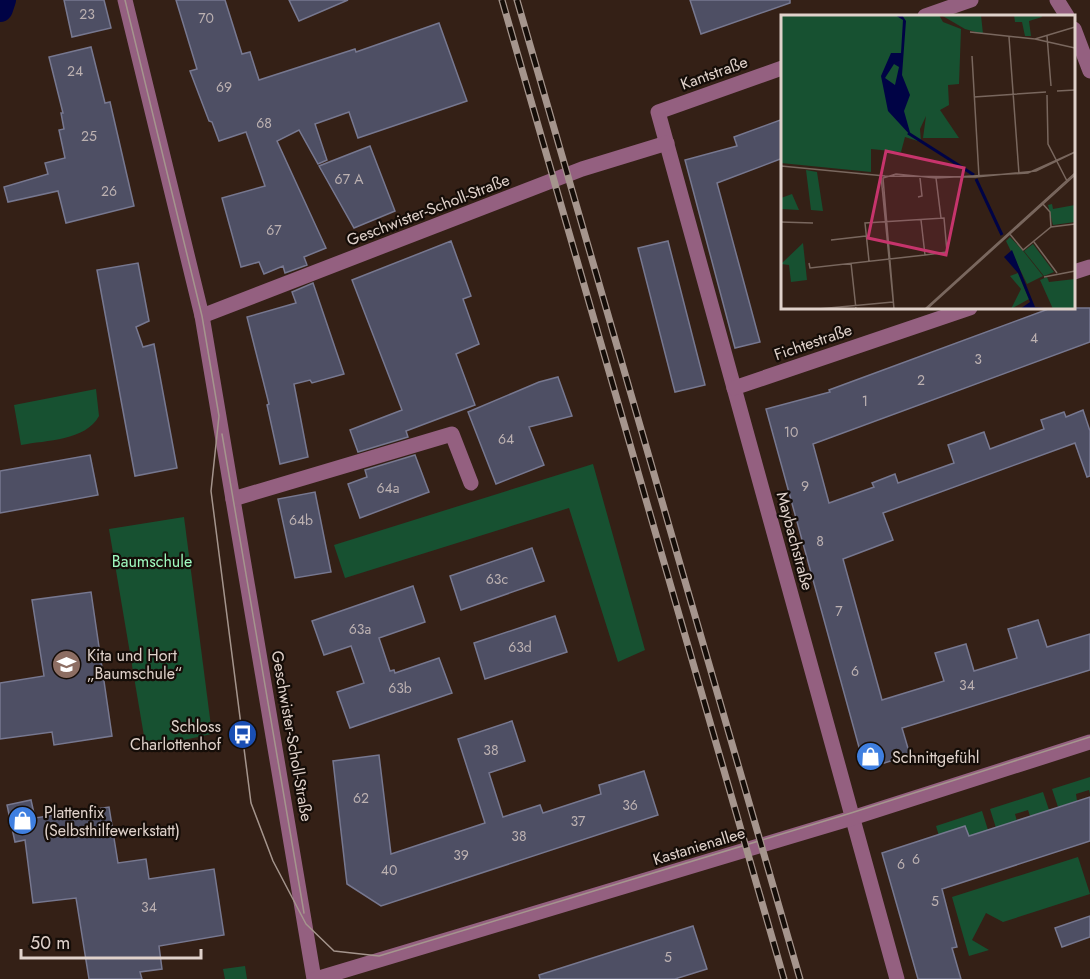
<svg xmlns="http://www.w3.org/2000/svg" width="1090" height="979" font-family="Jost,sans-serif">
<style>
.green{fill:#175131}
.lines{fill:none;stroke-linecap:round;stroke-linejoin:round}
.canal{stroke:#000345;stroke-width:26}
.building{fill:#4e4f64;stroke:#777890;stroke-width:1.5}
.minor{stroke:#946080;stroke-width:15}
.tram{stroke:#a5958d;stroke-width:1.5}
.rail-casing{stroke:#a5958d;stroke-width:7}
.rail{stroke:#150d08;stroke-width:4.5;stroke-dasharray:14;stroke-linecap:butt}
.labels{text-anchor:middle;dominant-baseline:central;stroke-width:4.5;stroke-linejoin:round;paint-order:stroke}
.number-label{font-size:14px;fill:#bcb1b1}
.street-label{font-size:16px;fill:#e0d2cb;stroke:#150d08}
.park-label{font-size:16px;fill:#a0fbc0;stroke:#150d08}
.poi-label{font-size:16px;fill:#e0d2cb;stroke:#150d08;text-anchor:start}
.inset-river{fill:none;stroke:#000345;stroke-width:3}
.inset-road{fill:none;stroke:#79675e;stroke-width:1.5}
.view{fill:#c6346c;fill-opacity:0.15;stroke:#c6346c;stroke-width:3}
.inset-edge{fill:none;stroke:#e0d2cb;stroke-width:3}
</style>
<rect width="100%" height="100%" fill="#342016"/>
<g class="green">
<path d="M96 389 99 416C85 441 47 440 21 445L14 405Z"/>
<polygon points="593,464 645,650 618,662 569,508 345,578 334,545"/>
<polygon points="184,517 212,734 146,748 109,529"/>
<polygon points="1090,777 1090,794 1089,790 1076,794 1077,801 1058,807 1052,789"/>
<polygon points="1043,792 1049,810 1030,816 1028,810 1015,814 1017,821 996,828 990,809"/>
<polygon points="982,811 988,830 969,836 965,826 939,836 936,826"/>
<polygon points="1078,857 1090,894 1003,922 986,913 972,940 989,950 969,956 952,897"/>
<polygon points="245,966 247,979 225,979 223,969"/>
</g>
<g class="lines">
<polyline class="canal" points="0,9 3,0"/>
</g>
<g class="building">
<polygon points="64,0 104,0 111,28 72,37"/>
<polygon points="176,0 225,0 242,54 250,52 259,80 355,49 356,52 439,23 467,101 358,138 349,112 315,124 327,160 318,164 299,130 277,141 326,248 304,257 307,265 285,273 283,266 264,274 259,262 241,267 222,198 265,186 246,132 219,141 212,122 209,121 190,71 197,69"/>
<polygon points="289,0 348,0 299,21"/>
<polygon points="690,0 790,0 790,3 701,34"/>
<polygon points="91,47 105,103 110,102 134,206 66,223 58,191 8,202 4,187 48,174 45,163 65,158 59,130 64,129 61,113 63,113 49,57"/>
<polygon points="783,119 783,158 717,183 760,342 735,348 685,160 737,146 734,137"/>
<polygon points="370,146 395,211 354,228 319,166"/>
<polygon points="451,241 471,296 463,299 479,344 456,354 475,405 406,431 408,437 358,452 350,430 402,410 352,280"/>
<polygon points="668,241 705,385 675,392 638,248"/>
<polygon points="138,263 149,321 136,327 143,347 154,344 177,468 135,476 97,270"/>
<polygon points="313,283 344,374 312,383 310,380 294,384 308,457 280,464 267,405 269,404 247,317 296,303 292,292"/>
<polygon points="1051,308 1090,308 1090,342 813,444 829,503 874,487 872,483 895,474 898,483 954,463 948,445 984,432 990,449 1044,429 1041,420 1064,412 1066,417 1083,410 1090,431 1090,476 1087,477 1075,443 883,513 893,540 843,559 882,700 944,681 935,653 966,644 974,671 1017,658 1008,629 1038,620 1047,647 1090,634 1090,670 902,728 910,755 865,769 766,409 830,392 829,390"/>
<polygon points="558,377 572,416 529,427 544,465 496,484 468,412 539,382"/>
<polygon points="90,455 98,495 0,513 0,471"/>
<polygon points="415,455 429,492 360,518 348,484 367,477 365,470"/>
<polygon points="315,492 331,572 295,578 278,499"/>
<polygon points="532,548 544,581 461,610 450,576"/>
<polygon points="413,586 425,622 379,638 390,671 394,670 395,673 439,658 452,693 350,728 337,692 364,683 351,646 324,655 312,621"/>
<polygon points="91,592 112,736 54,745 52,732 0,739 0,683 44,676 32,600"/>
<polygon points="555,616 567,652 485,679 474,643"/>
<polygon points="512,721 525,761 489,773 503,817 540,805 543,813 601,794 599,785 644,771 658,815 381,906 347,884 333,761 379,755 391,854 485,823 458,739"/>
<polygon points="1090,797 1090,841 942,889 957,947 952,948 961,979 918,979 882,853 965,826 969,836"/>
<polygon points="31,800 35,818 109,807 118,863 146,859 149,879 214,869 224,935 159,946 162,969 140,972 142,979 89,979 76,898 33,903 25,840 15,842 7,805"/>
<polygon points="1090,916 1090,937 1062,947 1055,928"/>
<polygon points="693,926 707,969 675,979 540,979 539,975"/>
</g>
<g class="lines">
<g class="minor">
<polyline points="125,0 202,316 314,979"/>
<polyline points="1057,0 1067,16"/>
<polyline points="925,16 971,0"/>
<polyline points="1074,29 1090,71"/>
<polyline points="782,68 658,112 897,979"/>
<polyline points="1074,272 1090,267"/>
<polyline points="202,316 582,169 667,143"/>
<polyline points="734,388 970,308"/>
<polyline points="233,499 452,434 471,483"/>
<polyline points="316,979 852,818 1090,742"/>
</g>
<g class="tram">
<polyline points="125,0 202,316 219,416 211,491 251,803 273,861 306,924 334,951 379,956 851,813 1090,737"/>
<polyline points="222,434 304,913"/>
</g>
<defs>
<g id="rail">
<polyline points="502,0 784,979"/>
<polyline points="517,0 800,979"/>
</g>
</defs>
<use href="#rail" class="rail-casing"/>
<use href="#rail" class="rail"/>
</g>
<defs>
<symbol id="school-disc" viewBox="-11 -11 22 22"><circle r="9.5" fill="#8d6e63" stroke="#150d08"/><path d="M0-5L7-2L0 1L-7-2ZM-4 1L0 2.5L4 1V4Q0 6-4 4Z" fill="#fff"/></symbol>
<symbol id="bus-disc" viewBox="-11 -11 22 22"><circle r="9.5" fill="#1a4fb4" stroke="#150d08"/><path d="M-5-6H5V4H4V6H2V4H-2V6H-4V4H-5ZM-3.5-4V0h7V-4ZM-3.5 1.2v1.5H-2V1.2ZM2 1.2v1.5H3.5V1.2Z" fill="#fff"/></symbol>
<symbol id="shop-disc" viewBox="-11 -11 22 22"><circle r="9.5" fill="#3f7fe0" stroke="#150d08"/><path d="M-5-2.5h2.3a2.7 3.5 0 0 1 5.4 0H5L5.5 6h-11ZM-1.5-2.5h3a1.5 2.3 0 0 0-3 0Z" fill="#fff"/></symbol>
</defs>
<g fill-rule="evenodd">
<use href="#school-disc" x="50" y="648" width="33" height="33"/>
<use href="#bus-disc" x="226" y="718" width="33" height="33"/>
<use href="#shop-disc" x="854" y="740" width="33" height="33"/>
<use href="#shop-disc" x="6" y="804" width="33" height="33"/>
</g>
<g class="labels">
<g class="number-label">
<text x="87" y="14">23</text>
<text x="206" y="18">70</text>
<text x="75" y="71">24</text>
<text x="224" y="87">69</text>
<text x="264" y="123">68</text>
<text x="89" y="136">25</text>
<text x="349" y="179">67 A</text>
<text x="109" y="191">26</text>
<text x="274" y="230">67</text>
<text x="1034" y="338">4</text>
<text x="978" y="359">3</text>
<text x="921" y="380">2</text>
<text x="865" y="401">1</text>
<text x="791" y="432">10</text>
<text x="506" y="439">64</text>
<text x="805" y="486">9</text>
<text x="388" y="488">64a</text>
<text x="301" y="520">64b</text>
<text x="820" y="541">8</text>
<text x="497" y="579">63c</text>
<text x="839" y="611">7</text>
<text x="360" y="629">63a</text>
<text x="520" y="647">63d</text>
<text x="855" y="671">6</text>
<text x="967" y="685">34</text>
<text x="400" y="688">63b</text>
<text x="491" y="750">38</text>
<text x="361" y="798">62</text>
<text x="630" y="805">36</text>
<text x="578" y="821">37</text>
<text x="519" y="836">38</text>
<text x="461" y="855">39</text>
<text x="916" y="859">6</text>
<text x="901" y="864">6</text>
<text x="389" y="870">40</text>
<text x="935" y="901">5</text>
<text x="149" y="907">34</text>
<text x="668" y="957">5</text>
</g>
<g class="street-label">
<text transform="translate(714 73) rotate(-20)">Kantstraße</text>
<text transform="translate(428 210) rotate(-21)">Geschwister-Scholl-Straße</text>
<text transform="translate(813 342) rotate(-19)">Fichtestraße</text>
<text transform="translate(795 541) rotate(75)">Maybachstraße</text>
<text transform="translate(292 736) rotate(80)">Geschwister-Scholl-Straße</text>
<text transform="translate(699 846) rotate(-17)">Kastanienallee</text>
</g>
<g class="park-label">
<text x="152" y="561">Baumschule</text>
</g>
<g class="poi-label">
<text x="87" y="655">Kita und Hort<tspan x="87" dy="18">„Baumschule“</tspan></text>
<text x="221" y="726" text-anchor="end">Schloss<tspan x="221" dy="18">Charlottenhof</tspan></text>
<text x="892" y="757">Schnittgefühl</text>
<text x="44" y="812">Plattenfix<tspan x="44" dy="18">(Selbsthilfewerkstatt)</tspan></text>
</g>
</g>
<g transform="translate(781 15)">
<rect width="294" height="294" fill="#342016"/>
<path d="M0 0H158L162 7 180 14 178 69 167 70 168 90 159 95 178 123H142L145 101 139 114 140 127 124 122 120 137 90 134V157L0 148ZM160 0H200L202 19 184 14ZM233 0H260L261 2 248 6 250 21H244L241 7H234ZM25 155 36 157 42 196 30 195ZM11 179 18 195 1 194 0 183ZM271 189 272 194 294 190V207L272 210 267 190ZM229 222 243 237 262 261 246 269 225 226ZM22 228 26 265 10 267 8 250 0 249ZM252 229 273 257 263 261 243 236ZM237 258 248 284 230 294 240 274 229 261ZM266 262 268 267 294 264V294H272L259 265Z" fill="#175131"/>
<path d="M114 0H121L125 6 121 60 129 80 123 96 130 121 107 96 100 61 110 38H120L122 5ZM113 49 118 52 114 70 104 63ZM231 235 254 292 272 294H239L249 287 237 258 223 242Z" fill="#000345" fill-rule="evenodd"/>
<path class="inset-river" d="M127 118 193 160M195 164 221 220"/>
<path class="inset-road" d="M189 17 254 24 294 12M266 21 270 71M228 22 238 159M254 24 294 33M191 41 198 162M276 76 294 75M266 80 267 129 286 166M193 82 265 77M0 151 104 161 195 162 255 156 294 137M100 161 113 294M155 163 160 203M137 182 141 181 139 163M261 188 269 197 270 212M140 205 144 240M0 207 32 208M228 218 242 235 270 212 294 209M50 225 85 221M253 227 276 258M28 248 29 253 144 240 166 237 163 203 84 208 88 246M70 248 75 294M263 262 294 256M37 294 112 287M113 294 102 163 115 159 155 163 247 158 294 137M144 294 294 158M146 294 294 160"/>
<path class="view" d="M105 136 183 153 165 240 87 223Z"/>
<rect width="294" height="294" class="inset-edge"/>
</g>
<path d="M21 949v9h180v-9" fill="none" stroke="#e0d2cb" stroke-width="3"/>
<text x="30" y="949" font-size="18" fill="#e0d2cb" stroke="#150d08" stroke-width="4.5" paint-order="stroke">50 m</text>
</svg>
